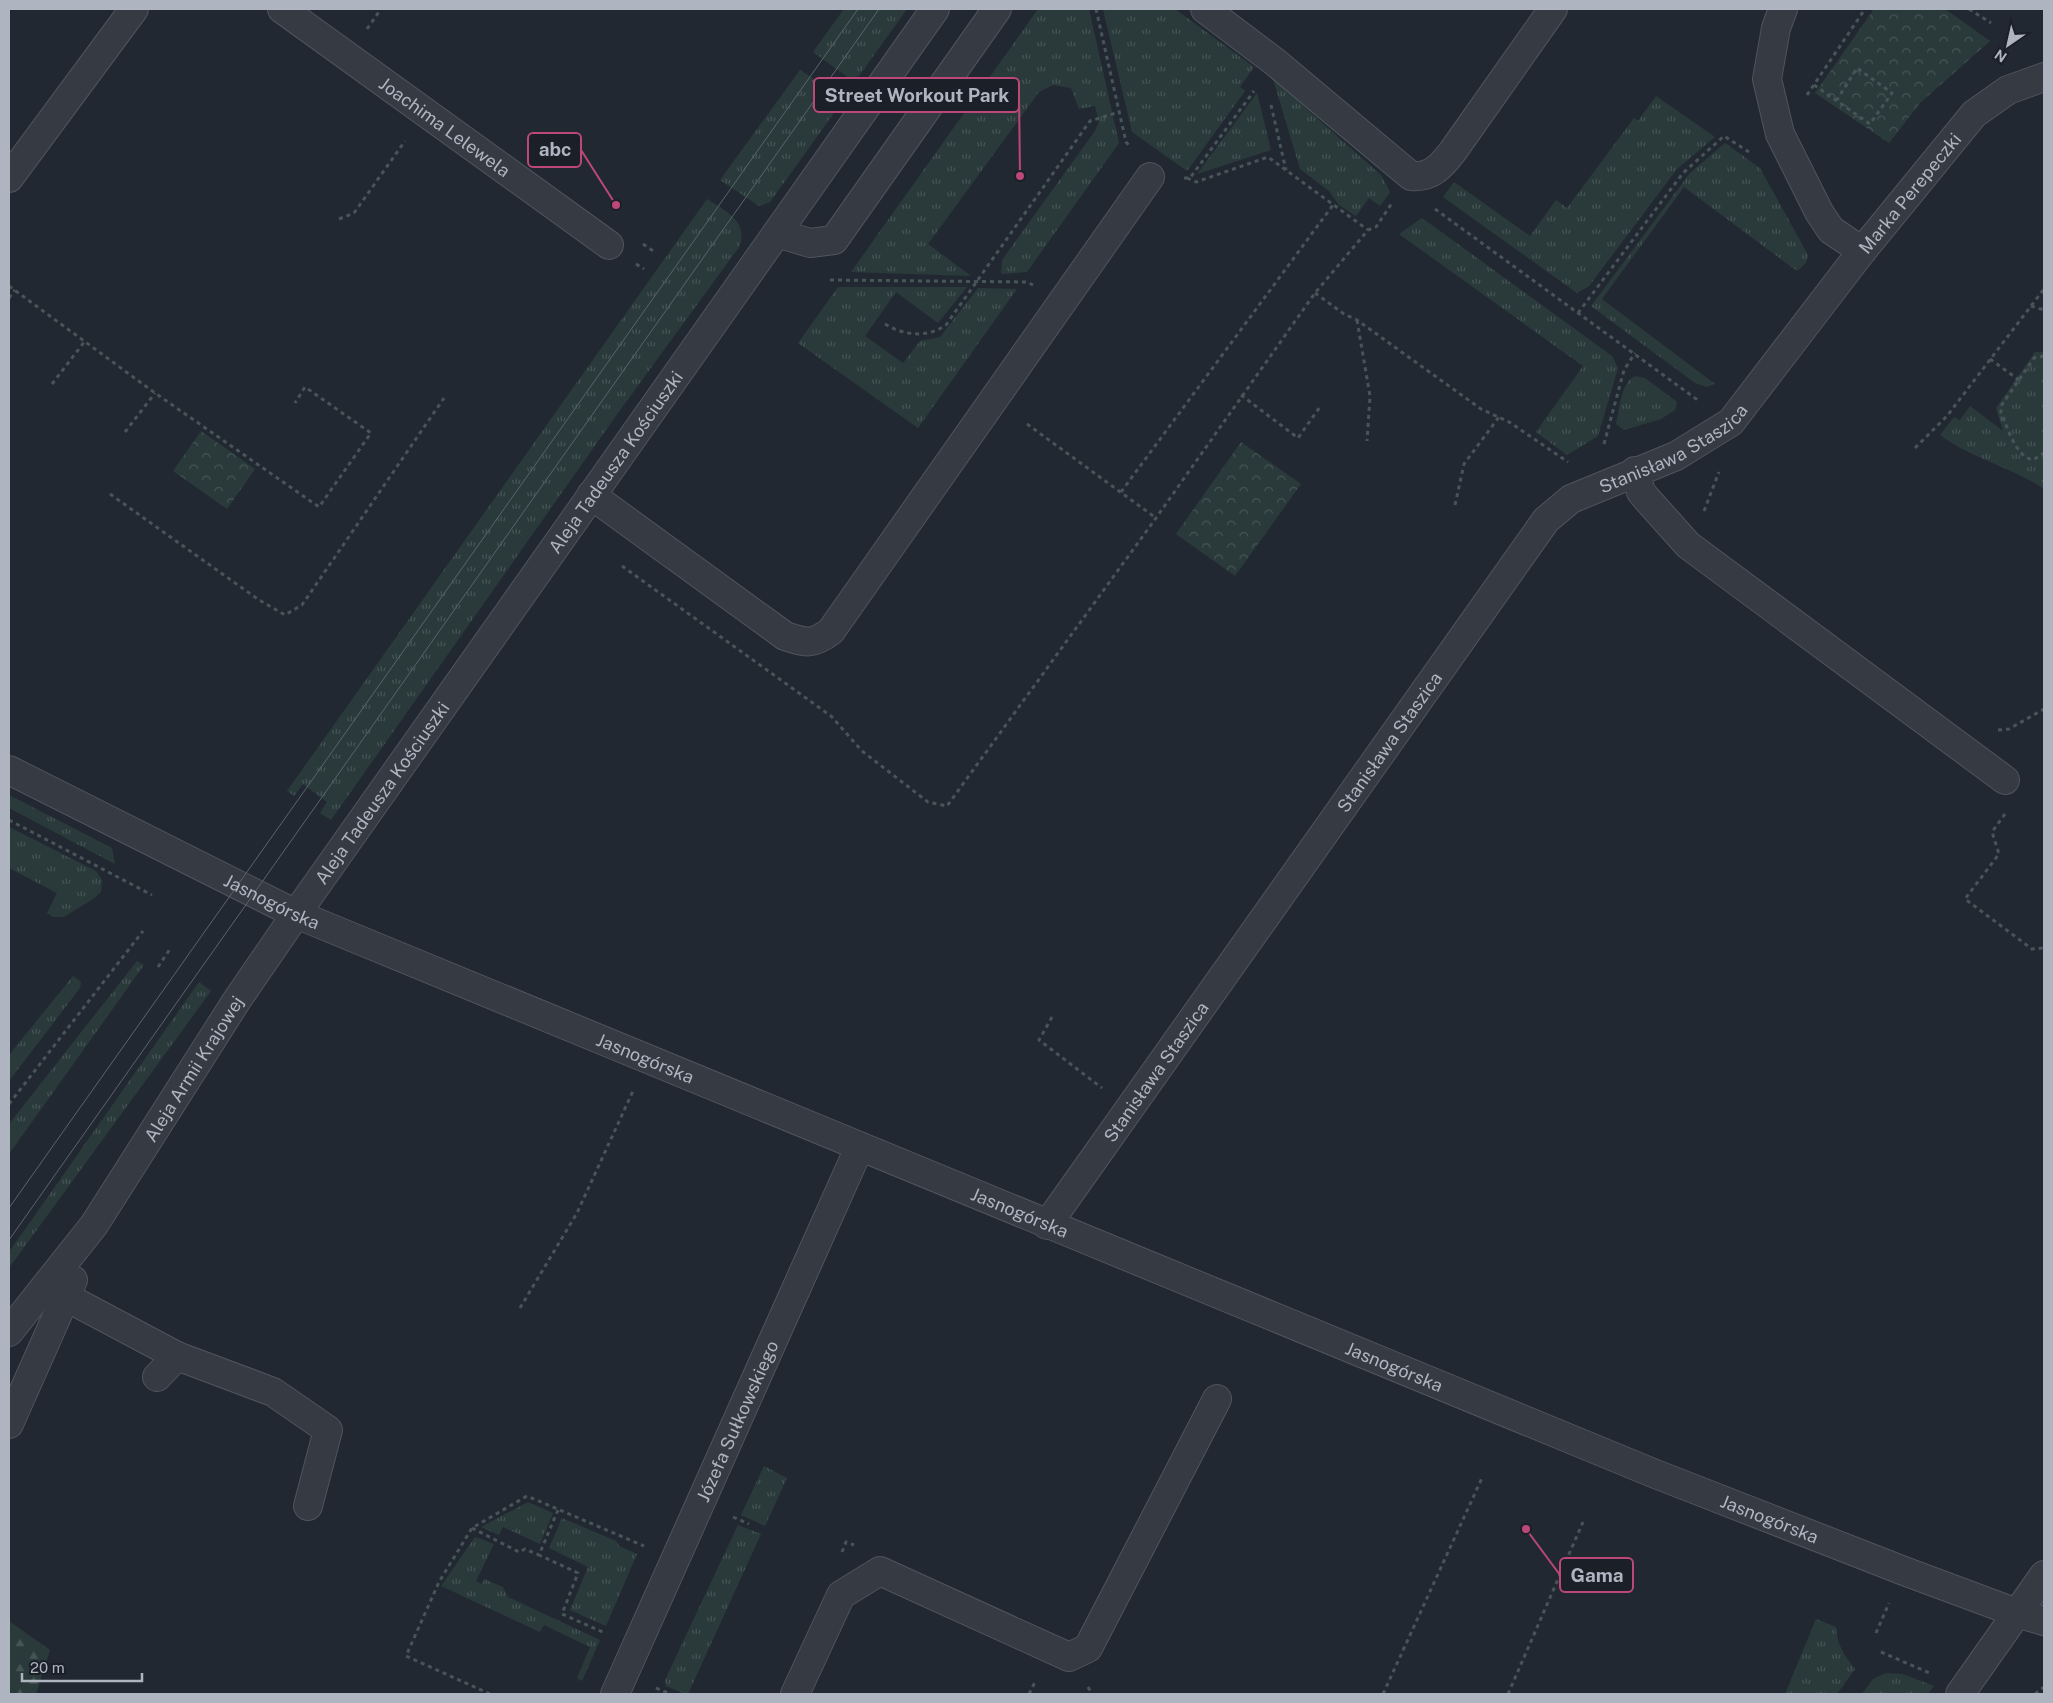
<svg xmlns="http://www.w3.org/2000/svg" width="2053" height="1703" font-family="'Public Sans',sans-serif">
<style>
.grass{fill:url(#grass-tufts)}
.forest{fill:url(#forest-firs)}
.park{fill:url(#park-crowns)}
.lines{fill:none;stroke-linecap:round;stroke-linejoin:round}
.minor-casing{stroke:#4f555e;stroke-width:30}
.path{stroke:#485558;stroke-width:3;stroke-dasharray:4 4;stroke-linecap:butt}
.minor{stroke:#353a43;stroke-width:28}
.tram{stroke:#5c636f;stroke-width:1}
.labels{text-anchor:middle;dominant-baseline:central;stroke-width:4.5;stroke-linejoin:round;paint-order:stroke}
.street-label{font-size:18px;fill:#afb5c0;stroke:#1a1f28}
.leader{fill:none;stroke:#bc4779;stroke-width:2}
.callout-dot{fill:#bc4779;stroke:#1a1f28;stroke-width:2}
.callout{fill:#1a1f28;stroke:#bc4779;stroke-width:2}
.callout-label{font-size:19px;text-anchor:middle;font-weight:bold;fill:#afb5c0}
</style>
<defs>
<pattern id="grass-tufts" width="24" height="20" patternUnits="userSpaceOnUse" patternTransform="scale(1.25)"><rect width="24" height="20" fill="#2a3a3a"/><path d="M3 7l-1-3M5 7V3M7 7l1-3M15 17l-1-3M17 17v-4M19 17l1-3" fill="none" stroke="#465455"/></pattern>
<pattern id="forest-firs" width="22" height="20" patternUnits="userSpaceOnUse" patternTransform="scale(1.25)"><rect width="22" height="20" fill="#2a3a3a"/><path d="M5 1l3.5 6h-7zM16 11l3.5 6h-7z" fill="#465455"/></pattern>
<pattern id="park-crowns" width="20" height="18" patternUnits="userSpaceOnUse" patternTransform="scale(1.25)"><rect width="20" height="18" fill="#2a3a3a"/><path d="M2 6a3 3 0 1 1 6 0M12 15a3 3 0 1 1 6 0" fill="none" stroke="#465455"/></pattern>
</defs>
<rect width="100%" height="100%" fill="#222832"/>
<g class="grass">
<polygon points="844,9 907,9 861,73 859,76 849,78 813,52"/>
<polygon points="1038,9 1089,9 1119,143 1027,272 1001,274 1002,260 1095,131 1099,122 1095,106 1079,109 1071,88 1053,85 1039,92 928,244 971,276 851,272"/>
<polygon points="1103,9 1175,9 1254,67 1240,87 1245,91 1187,171 1132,132"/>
<path d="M800 70C816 81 840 91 834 113L770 202 759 206 720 180Z"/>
<polygon points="1273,79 1381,175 1390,192 1380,206 1369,198 1356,216 1339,205 1329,191 1300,169"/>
<polygon points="1257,93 1271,150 1197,174"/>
<polygon points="1656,96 1715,137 1677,169 1589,286 1577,293 1443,197 1454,182 1530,236 1556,200 1567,208 1634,118 1638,121"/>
<polygon points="1725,143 1760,168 1808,255 1806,263 1797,271 1684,187 1602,299 1715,384 1707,387 1695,383 1591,306 1690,173"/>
<path d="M707 199C724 210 750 222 739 247L618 413 331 820 320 813 327 802 303 784 294 796 287 791Z"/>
<polygon points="1422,218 1612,356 1618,368 1598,436 1567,455 1536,432 1583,366 1399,234"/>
<polygon points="838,287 967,287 938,323 896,292 865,336 903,363 920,341 940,337 978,288 1017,289 918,428 798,343"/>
<path d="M2035 352H2044V489C2012 467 1972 459 1940 435L1954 417 1960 420 1970 406 2003 431 1996 408Z"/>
<path d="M1635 376 1645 378 1677 402 1675 410 1661 419 1624 430 1616 424C1620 409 1620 384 1635 376Z"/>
<polygon points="9,795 112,848 115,864 9,808"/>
<polygon points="9,827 96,871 102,880 101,892 93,899 64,917 53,917 47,913 57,893 9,868"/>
<polygon points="137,961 144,965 9,1154 9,1124"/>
<polygon points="73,976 81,982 80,988 9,1081 9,1055"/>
<polygon points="199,982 211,991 9,1268 9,1252"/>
<polygon points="764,1466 787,1478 765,1526 741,1515"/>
<polygon points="528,1502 553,1513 540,1544 503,1527 499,1535 481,1527"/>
<polygon points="562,1518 616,1541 619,1546 637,1554 606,1626 570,1610 588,1567 549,1548"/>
<polygon points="738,1525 761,1534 688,1694 685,1694 666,1686 665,1680"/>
<polygon points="475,1537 494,1544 476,1581 482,1584 484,1579 503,1587 508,1597 600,1640 582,1681 577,1678 590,1647 544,1625 540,1632 441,1586"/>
<path d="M1816 1619 1836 1627C1837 1645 1844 1655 1855 1669L1837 1694H1785Z"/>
<polygon points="1886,1673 1903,1674 1934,1686 1928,1694 1862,1694 1873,1679"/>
</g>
<polygon class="forest" points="9,1621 50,1650 36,1694 9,1694"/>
<g class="park">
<polygon points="1874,9 1945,9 1990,41 1920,103 1889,143 1815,93"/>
<polygon points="201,431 255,469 227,509 173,471"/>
<polygon points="1241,442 1301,484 1235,576 1176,534"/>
</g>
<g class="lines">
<defs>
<g id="minor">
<path id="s1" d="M282 9 609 245"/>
<path d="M1205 9 1275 62 1411 176C1432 178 1442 165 1453 151L1553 9"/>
<polyline points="1783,9 1776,28 1767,79 1780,134 1819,212 1831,230 1862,251"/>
<polyline points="9,178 134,9"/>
<polyline points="777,233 810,243 834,240 997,9"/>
<polyline points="1635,471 1641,492 1646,498 1688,545 2005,780"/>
<path d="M591 495 785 636C806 643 813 645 831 631L1150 177"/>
<path id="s2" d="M9 770 296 914 1653 1473 1904 1571 2017 1613 2044 1621"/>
<path id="s3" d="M1047 1225 1546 520 1571 499 1676 456 1731 422 1862 251 1974 114 2008 90 2044 77"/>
<polyline points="66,1297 177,1356 273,1392 328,1430 308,1506"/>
<path id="s4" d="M9 1332 94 1225 237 1000 296 914 935 9"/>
<polyline points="157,1377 177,1356"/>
<polyline points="9,1424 73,1280"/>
<path id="s5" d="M615 1694 859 1148"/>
<polyline points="795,1694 841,1595 880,1571 1069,1657 1088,1648 1217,1399"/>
<polyline points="1960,1694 2044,1575"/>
</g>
</defs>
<use href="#minor" class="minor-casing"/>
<g class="path">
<polyline points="1096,9 1126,142 1131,148"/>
<polyline points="1969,9 1991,23"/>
<polyline points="367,29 381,9"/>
<polyline points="1814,85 1870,124 1892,93 1857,68 1837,100"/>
<polyline points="1807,95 1865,9"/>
<polyline points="1271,105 1286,170"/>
<polyline points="1184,178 1190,178 1254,91"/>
<polyline points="1187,178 1196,182 1268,157 1368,230"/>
<polyline points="1435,209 1699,401"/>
<polyline points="339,219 354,213 405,141"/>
<polyline points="643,244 656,253"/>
<polyline points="636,264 644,269"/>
<polyline points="830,280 1027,282 1033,285"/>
<polyline points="9,286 155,393 319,507 371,433 305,387 295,403"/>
<polyline points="1315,293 1344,314 1357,320 1481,409 1509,422 1568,462"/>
<polyline points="9,298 15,290"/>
<polyline points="2031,306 2044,310"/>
<polyline points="1578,313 1683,173 1724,136 1749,152"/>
<polyline points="1357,320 1370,396 1367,441"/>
<path d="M885 324C905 336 927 338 946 325L1090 121 1119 112"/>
<path d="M2044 356 2034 358 2001 406V413C2008 428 2015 456 2033 460L2044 453"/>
<polyline points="1990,359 2019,380"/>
<polyline points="52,384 85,341"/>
<polyline points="1241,395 1298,438 1320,407"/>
<polyline points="1027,424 1156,518"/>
<polyline points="125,432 155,393"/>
<polyline points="1604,444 1624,370 1635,353"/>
<polyline points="1915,448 1947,416 2044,289"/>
<polyline points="1121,492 1333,205"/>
<polyline points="110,494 259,600 285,615 302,605 444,398"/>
<polyline points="1455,505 1464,464 1499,417"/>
<polyline points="1704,511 1719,472"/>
<polyline points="622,566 831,716 862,751 928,802 947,806 1156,518 1315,293 1368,230 1376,227 1392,203"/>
<polyline points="1998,730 2009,729 2044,709"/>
<polyline points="2005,814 1992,832 1999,854 1965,899 2032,949 2044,948"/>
<polyline points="9,820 152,895"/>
<polyline points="158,967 170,949"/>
<polyline points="1052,1017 1039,1040 1102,1088"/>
<polyline points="9,1104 143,931"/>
<polyline points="520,1308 577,1213 633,1091"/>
<polyline points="558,1510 539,1555 578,1573 562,1614 605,1633"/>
<polyline points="733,1517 749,1524"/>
<polyline points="472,1528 519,1552 525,1549 539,1555"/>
<polyline points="842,1552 846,1542 854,1545"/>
<polyline points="1876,1633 1889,1603"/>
<polyline points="1881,1652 1932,1674"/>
<polyline points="1088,1687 1092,1694"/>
<polyline points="656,1688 670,1694"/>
<polyline points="490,1694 406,1656 439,1582 472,1528 527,1496 644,1546"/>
<polyline points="1029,1694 1036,1680"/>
<polyline points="1383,1694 1482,1478"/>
<polyline points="1508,1694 1583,1522"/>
<polyline points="2035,1694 2044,1687"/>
</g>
<use href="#minor" class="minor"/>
<g class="tram">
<polyline points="9,1208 858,9"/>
<polyline points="9,1240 879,9"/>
</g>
</g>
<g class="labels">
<g class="street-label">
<text stroke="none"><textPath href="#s1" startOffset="201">Joachima Lelewela</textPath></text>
<text stroke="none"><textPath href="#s3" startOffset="1365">Marka Perepeczki</textPath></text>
<text stroke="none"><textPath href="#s3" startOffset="1011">Stanisława Staszica</textPath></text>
<text stroke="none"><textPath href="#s4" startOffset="1061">Aleja Tadeusza Kościuszki</textPath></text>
<text stroke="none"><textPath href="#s3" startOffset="592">Stanisława Staszica</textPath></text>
<text stroke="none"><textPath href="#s4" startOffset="656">Aleja Tadeusza Kościuszki</textPath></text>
<text stroke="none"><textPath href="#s2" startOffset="294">Jasnogórska</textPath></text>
<text stroke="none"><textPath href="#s2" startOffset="699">Jasnogórska</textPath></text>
<text stroke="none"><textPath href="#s4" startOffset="322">Aleja Armii Krajowej</textPath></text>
<text stroke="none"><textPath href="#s3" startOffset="188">Stanisława Staszica</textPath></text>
<text stroke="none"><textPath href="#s2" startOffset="1104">Jasnogórska</textPath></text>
<text stroke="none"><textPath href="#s2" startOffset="1509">Jasnogórska</textPath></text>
<text stroke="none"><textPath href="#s5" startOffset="299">Józefa Sułkowskiego</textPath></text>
<text stroke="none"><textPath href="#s2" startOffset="1914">Jasnogórska</textPath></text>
</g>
</g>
<path class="leader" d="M1020 176L1019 95M616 205L581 150M1526 1529L1560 1575"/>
<g class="callout-dot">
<circle cx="1020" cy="176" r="5"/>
<circle cx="616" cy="205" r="5"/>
<circle cx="1526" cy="1529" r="5"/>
</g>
<g class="callout">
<rect x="814" y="78" width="205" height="34" rx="5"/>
<rect x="528" y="133" width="53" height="34" rx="5"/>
<rect x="1560" y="1558" width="73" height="34" rx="5"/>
</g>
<g class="callout-label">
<text x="917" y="102">Street Workout Park</text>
<text x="555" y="156">abc</text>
<text x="1597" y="1582">Gama</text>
</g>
<rect width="2053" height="1703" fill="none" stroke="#afb5c0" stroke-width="20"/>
<g transform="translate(2008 45) rotate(214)" stroke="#1a1f28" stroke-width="4" paint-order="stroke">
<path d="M0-4L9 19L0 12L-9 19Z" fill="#afb5c0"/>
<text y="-8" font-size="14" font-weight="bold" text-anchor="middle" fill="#afb5c0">N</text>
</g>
<path d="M22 1673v8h120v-8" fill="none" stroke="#afb5c0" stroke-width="2.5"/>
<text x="30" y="1673" font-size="15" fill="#afb5c0" stroke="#1a1f28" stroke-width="4" paint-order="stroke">20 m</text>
</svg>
